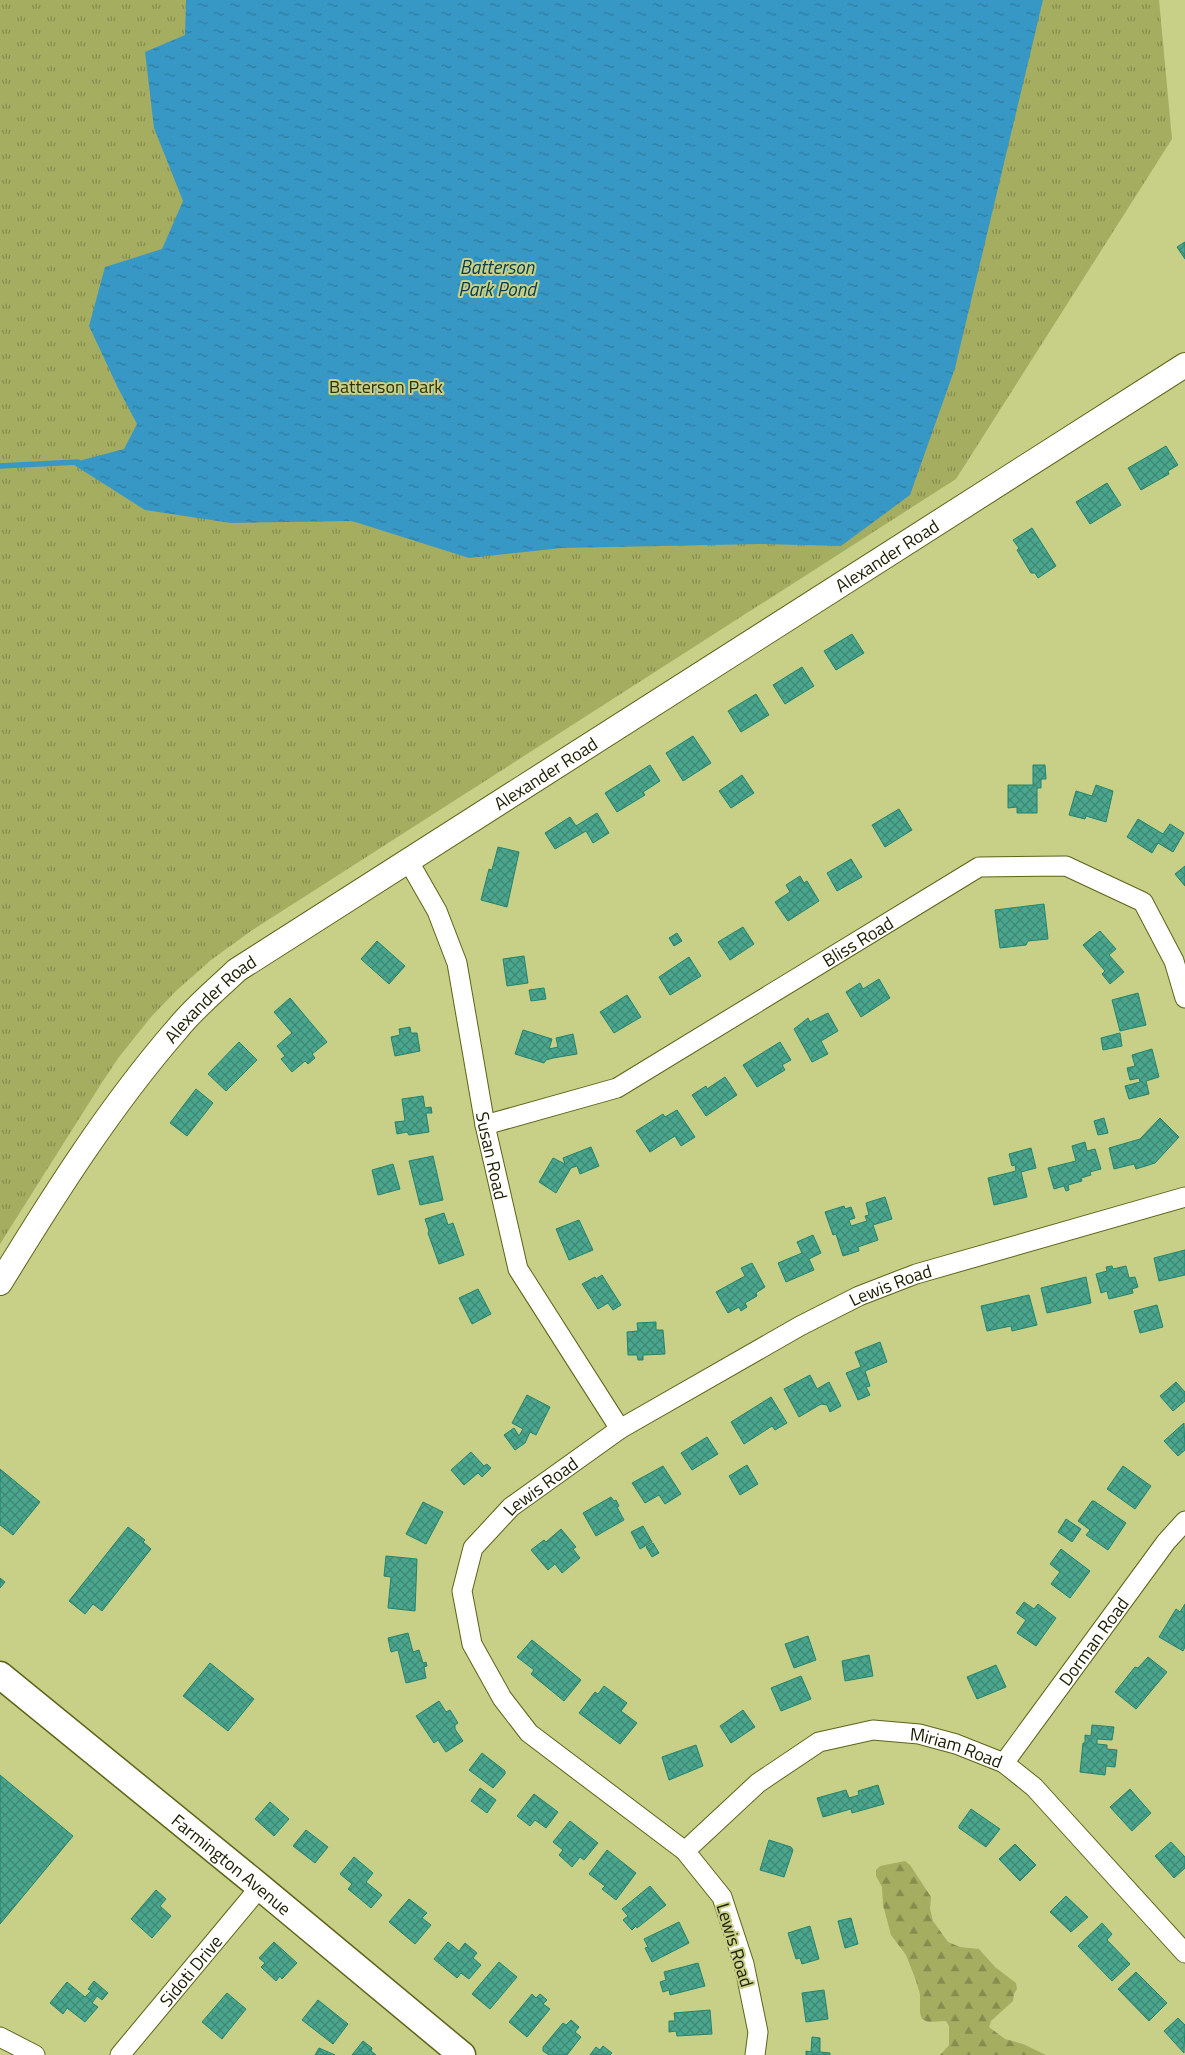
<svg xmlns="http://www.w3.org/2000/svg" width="1185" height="2055" font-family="'Titillium Web',sans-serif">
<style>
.forest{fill:url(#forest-firs)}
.park{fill:url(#park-tufts)}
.water{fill:url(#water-ripples)}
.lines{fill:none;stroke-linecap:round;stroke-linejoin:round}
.stream{stroke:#3798c6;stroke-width:5.5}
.building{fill:url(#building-cross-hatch);stroke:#23846e}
.minor-casing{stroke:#5e6319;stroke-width:21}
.tertiary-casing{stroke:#5e6319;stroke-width:26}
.secondary-casing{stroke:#5e6319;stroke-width:29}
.minor{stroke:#fff;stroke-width:19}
.tertiary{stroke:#fff;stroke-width:24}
.secondary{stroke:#fff;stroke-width:26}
.labels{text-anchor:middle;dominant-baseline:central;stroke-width:4;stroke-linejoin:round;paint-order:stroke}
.park-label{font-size:18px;fill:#2e3100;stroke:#c8cf87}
.street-label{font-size:18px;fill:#1b1d01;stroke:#c8cf87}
.water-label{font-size:19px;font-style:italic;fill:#033c55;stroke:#c8cf87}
</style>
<defs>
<pattern id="forest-firs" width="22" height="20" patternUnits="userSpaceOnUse" patternTransform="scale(1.25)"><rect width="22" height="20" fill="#a5ad61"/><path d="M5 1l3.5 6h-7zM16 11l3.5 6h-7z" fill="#868c4e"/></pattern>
<pattern id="park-tufts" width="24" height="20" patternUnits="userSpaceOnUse" patternTransform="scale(1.25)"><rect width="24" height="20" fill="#a5ad61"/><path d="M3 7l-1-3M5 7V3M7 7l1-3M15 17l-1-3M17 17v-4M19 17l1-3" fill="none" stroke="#868c4e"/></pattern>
<pattern id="water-ripples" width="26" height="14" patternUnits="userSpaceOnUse" patternTransform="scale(1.25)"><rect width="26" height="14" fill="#3798c6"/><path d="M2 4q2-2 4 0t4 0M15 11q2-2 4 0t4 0" fill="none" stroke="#2e7b9e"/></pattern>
<pattern id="building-cross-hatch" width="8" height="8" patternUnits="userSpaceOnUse" patternTransform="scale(1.25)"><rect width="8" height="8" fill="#4ba68e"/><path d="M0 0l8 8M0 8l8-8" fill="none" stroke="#3e8772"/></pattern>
</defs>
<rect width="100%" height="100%" fill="#c8cf87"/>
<polygon class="forest" points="905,1861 910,1865 931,1897 930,1909 933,1921 948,1942 960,1947 979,1949 995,1967 1016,1983 1017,1989 1014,1994 1013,2001 991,2021 989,2027 1005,2039 1023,2044 1046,2055 940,2055 949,2045 949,2026 946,2021 928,2022 922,2019 920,2013 920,1994 915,1978 906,1955 891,1935 883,1905 882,1887 876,1876 876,1870 880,1866"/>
<polygon class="park" points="0,0 1159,0 1172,139 956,479 251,931 211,960 176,991 151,1017 119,1057 101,1084 0,1244"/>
<polygon class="water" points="186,0 1043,0 955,368 910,495 841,546 759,544 562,548 469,558 352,521 231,523 145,510 71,463 124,449 137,424 118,388 89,326 105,267 162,249 183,201 154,128 145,52 185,35"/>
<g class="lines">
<polyline class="stream" points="0,466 78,462"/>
</g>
<g class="building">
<polygon points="1185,242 1185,259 1177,247"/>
<polygon points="1166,446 1178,465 1168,471 1169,474 1141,490 1128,468"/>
<polygon points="1107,483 1121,505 1090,524 1076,502"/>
<polygon points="1032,528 1056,566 1038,578 1035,573 1031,573 1017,550 1019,548 1013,540"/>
<polygon points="852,634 864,653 836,670 824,651"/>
<polygon points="802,667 814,686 785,704 773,685"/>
<polygon points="756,694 769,715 741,732 728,711"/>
<polygon points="693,736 711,763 683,781 666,753"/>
<polygon points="650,765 660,781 643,792 645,795 617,812 605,793"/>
<polygon points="1033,765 1045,765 1046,779 1041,779 1041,788 1037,788 1037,813 1017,813 1017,807 1008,808 1008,785 1033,785"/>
<polygon points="742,775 754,793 731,808 719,791"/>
<polygon points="1096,785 1113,791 1106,822 1086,816 1085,819 1069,815 1076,791 1092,796"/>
<polygon points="899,809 912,830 885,847 872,825"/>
<polygon points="597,813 609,833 593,843 586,831 555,849 545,833 570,817 576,826"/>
<polygon points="1138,819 1163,834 1170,824 1184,833 1173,852 1158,843 1152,853 1127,837"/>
<polygon points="498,847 519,852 507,907 481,900 489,869 492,870"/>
<polygon points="851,859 862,877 837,891 827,873"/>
<polygon points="1185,866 1185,886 1175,874"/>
<polygon points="800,876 804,883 807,881 819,901 788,921 775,902 790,892 786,885"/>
<polygon points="1044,904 1048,939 1028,941 1026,945 1000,948 995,910"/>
<polygon points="743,927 754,944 730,960 718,942"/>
<polygon points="1100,931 1116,949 1109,955 1124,972 1110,984 1102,974 1105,971 1083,945"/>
<polygon points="677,933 682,941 674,946 669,938"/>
<polygon points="377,941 405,966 389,984 361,959"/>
<polygon points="524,956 528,983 507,986 503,959"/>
<polygon points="689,957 701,976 670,995 659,977"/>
<polygon points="879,979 890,998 861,1017 846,992 860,983 863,989"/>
<polygon points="544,988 546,999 531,1001 529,990"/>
<polygon points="1138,993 1146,1025 1120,1031 1112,1000"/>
<polygon points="627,995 641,1017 614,1033 600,1012"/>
<polygon points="290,998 327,1042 312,1054 315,1058 308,1064 305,1061 292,1072 281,1059 285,1056 277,1046 292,1033 274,1012"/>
<polygon points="828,1013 838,1031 821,1041 828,1054 812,1062 794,1029 808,1018 810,1022"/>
<polygon points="410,1027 411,1033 417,1033 420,1051 395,1056 391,1037 400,1035 399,1029"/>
<polygon points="523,1030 552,1039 549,1049 558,1047 556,1038 573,1034 577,1054 553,1058 546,1060 544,1063 515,1054"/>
<polygon points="1120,1033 1122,1046 1103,1050 1101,1038"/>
<polygon points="239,1042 257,1060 226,1091 208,1074"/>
<polygon points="780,1042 791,1060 782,1065 785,1070 757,1087 743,1065"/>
<polygon points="1152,1049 1159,1077 1146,1081 1149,1094 1129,1099 1125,1086 1140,1082 1139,1078 1130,1080 1127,1068 1135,1066 1132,1055"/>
<polygon points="725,1077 737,1095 706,1116 692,1095 706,1086 707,1089"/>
<polygon points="196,1089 213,1103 187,1136 170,1123"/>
<polygon points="423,1096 425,1108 431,1107 432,1113 426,1113 429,1132 409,1135 407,1132 397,1134 395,1122 405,1121 402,1099"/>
<polygon points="677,1110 695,1137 681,1146 675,1136 650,1152 636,1131 663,1114 665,1117"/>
<polygon points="1104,1118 1108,1133 1098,1135 1094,1121"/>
<polygon points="1160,1118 1179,1137 1155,1163 1136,1169 1134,1164 1114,1169 1109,1148 1140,1139"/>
<polygon points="1085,1142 1087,1151 1095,1149 1101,1169 1090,1172 1091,1175 1081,1178 1082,1181 1068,1185 1069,1190 1066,1191 1064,1186 1054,1189 1048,1168 1076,1161 1072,1146"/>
<polygon points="591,1147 599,1166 580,1174 577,1166 571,1168 556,1193 539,1182 553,1158 565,1164 563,1158"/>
<polygon points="1031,1148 1036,1168 1021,1172 1027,1197 994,1205 988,1178 1016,1171 1015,1165 1012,1166 1009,1154"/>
<polygon points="433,1156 443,1200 420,1205 409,1161"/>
<polygon points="393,1164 400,1189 378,1195 372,1170"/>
<polygon points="885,1197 892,1219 873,1225 878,1240 858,1247 859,1251 843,1256 836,1234 833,1235 825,1212 844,1206 845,1209 851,1207 855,1218 849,1220 851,1226 867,1221 865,1216 869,1215 866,1203"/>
<polygon points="444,1213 448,1225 453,1223 464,1255 439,1264 428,1233 429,1231 425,1219"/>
<polygon points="579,1220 593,1250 569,1260 556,1229"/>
<polygon points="813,1235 821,1253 809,1259 814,1270 786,1282 778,1263 802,1253 797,1242"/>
<polygon points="1185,1250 1185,1275 1159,1281 1154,1258"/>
<polygon points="752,1263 765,1287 756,1293 757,1296 745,1303 747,1307 741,1311 739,1307 728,1313 716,1292 745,1276 741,1268"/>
<polygon points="1112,1266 1113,1269 1126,1266 1129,1278 1135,1277 1138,1287 1132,1289 1133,1293 1109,1299 1107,1291 1101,1293 1096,1274 1107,1271 1106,1267"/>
<polygon points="602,1275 621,1305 613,1310 608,1303 598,1309 582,1284 595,1277 596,1279"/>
<polygon points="1086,1277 1091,1303 1047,1313 1041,1288"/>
<polygon points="478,1289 491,1314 472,1324 459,1298"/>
<polygon points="1029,1295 1037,1325 1012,1331 1011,1326 987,1331 981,1306"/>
<polygon points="1157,1305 1163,1327 1140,1333 1134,1311"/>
<polygon points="656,1322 656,1330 663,1330 665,1354 643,1355 643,1360 638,1360 637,1355 628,1355 627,1332 638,1331 637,1323"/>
<polygon points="880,1342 887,1362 865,1371 870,1386 866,1387 870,1395 858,1400 846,1373 861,1367 855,1352"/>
<polygon points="810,1375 817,1389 829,1382 841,1406 830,1412 827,1405 821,1404 799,1417 784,1389"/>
<polygon points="1176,1382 1185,1392 1185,1401 1173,1411 1160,1396"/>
<polygon points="527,1395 550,1407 536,1435 530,1432 525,1443 515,1450 504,1435 514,1428 519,1436 523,1429 512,1423"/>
<polygon points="771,1397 787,1423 775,1430 772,1426 744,1444 731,1422"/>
<polygon points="1184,1423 1185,1450 1178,1456 1164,1441"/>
<polygon points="707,1437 718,1454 692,1470 681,1453"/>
<polygon points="471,1452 484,1466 487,1464 491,1468 482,1477 478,1473 464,1485 451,1470"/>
<polygon points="747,1465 758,1484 740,1495 729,1476"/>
<polygon points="663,1466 681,1494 665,1504 659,1495 645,1503 632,1483"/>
<polygon points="1123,1466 1151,1486 1135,1509 1107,1489"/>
<polygon points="0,1469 40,1502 13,1535 0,1525"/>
<polygon points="611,1497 614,1501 616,1500 619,1506 617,1507 624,1520 596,1536 583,1513"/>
<polygon points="1092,1501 1094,1501 1126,1523 1108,1550 1086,1535 1090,1530 1078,1521"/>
<polygon points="423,1502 443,1512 426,1544 406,1534"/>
<polygon points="1066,1519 1081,1529 1072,1542 1058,1532"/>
<polygon points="643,1526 652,1542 640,1549 631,1532"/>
<polygon points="128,1527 145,1540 143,1542 151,1549 102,1611 93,1604 85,1614 69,1601"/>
<polygon points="561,1529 576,1547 573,1549 580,1558 562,1573 555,1564 548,1570 531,1550 544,1540 546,1542"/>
<polygon points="653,1543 659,1553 652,1557 646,1547"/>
<polygon points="1061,1549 1090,1571 1070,1598 1051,1584 1060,1572 1050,1564"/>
<polygon points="386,1556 417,1559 415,1611 388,1608 391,1577 384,1576"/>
<polygon points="0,1578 5,1582 0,1588"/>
<polygon points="1024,1602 1034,1609 1038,1604 1056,1618 1036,1646 1017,1633 1026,1620 1016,1613"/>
<polygon points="1185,1604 1185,1647 1183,1651 1159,1637 1176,1609 1180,1612"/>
<polygon points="408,1633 413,1652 419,1650 423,1663 426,1662 427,1666 424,1667 426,1678 406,1683 398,1650 391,1652 388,1638"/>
<polygon points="808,1636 816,1660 794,1668 785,1644"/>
<polygon points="532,1640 581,1680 564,1701 531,1674 534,1670 517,1657"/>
<polygon points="869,1655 873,1676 845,1681 842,1661"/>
<polygon points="1148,1657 1167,1672 1136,1709 1115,1692 1135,1667 1138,1668"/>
<polygon points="210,1663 254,1699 228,1731 183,1696"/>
<polygon points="996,1665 1006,1687 977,1699 967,1677"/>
<polygon points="801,1676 811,1699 781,1711 771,1688"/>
<polygon points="604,1686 627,1703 621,1711 637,1723 620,1744 579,1713 595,1692 598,1694"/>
<polygon points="439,1701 446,1712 450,1710 458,1723 455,1725 455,1729 463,1741 446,1752 438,1740 434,1743 416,1716"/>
<polygon points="743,1710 755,1727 731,1743 720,1726"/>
<polygon points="1092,1725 1114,1727 1112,1740 1097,1739 1097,1744 1107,1745 1107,1749 1117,1750 1115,1767 1106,1766 1105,1775 1080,1772 1083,1743 1085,1743 1085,1735 1091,1736"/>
<polygon points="696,1745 703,1766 669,1780 662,1757"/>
<polygon points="482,1753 505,1771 505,1774 493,1788 469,1770"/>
<polygon points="0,1775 73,1836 0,1924"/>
<polygon points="878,1785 884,1804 852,1813 851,1809 823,1817 817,1798 846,1790 849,1798 859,1795 858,1791"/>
<polygon points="480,1788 496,1800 487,1813 471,1801"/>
<polygon points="1130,1789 1151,1813 1132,1831 1110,1807"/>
<polygon points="534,1794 558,1812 546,1828 535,1820 530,1826 517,1816"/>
<polygon points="270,1802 289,1819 274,1836 255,1819"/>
<polygon points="971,1809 1000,1829 986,1847 959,1828 959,1826"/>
<polygon points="570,1821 598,1843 584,1860 580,1857 572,1867 559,1855 563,1850 553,1842"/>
<polygon points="306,1830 328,1847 315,1863 293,1846"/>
<polygon points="769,1840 791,1847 793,1850 784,1877 760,1870"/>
<polygon points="1171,1842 1185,1857 1185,1868 1174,1878 1155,1856"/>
<polygon points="1015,1844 1036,1865 1020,1881 999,1859"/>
<polygon points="607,1850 636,1873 616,1900 602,1889 605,1886 589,1874"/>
<polygon points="354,1857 373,1873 366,1882 382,1895 371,1908 348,1889 352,1884 340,1874"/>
<polygon points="650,1886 666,1905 637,1928 636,1926 632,1930 623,1920 628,1916 622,1909"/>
<polygon points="156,1890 166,1899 160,1906 171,1916 152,1938 131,1919"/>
<polygon points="1066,1896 1088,1917 1071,1932 1050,1912"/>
<polygon points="409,1899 427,1913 422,1918 431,1925 415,1944 389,1922"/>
<polygon points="851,1918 858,1944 845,1948 838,1921"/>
<polygon points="679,1922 689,1943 652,1962 645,1948 648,1947 644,1939"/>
<polygon points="1102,1923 1112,1934 1107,1940 1130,1964 1112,1981 1078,1946"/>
<polygon points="810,1926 819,1959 802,1964 800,1958 796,1959 788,1933"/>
<polygon points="274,1942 297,1963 282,1979 280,1976 276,1981 261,1967 265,1963 259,1958"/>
<polygon points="448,1942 459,1951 465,1943 477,1953 473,1958 481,1965 469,1979 461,1973 457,1978 434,1959"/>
<polygon points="499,1962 517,1977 490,2009 472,1994"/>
<polygon points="698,1963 705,1986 670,1995 669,1990 663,1992 660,1982 666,1980 664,1972"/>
<polygon points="1136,1972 1167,2003 1149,2021 1118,1989"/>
<polygon points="94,1981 108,1993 102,2000 97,1996 92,2003 98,2007 85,2022 67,2008 63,2014 50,2003 67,1982 85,1997 91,1991 88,1989"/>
<polygon points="824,1990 828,2019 806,2022 802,1993"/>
<polygon points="227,1993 246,2009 222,2039 202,2022"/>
<polygon points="532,1994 536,1998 540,1994 547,2000 543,2004 550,2009 527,2037 509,2022"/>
<polygon points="318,2000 348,2024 333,2044 302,2020"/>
<polygon points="710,2010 712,2034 677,2036 676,2031 669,2032 669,2021 675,2021 674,2013"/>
<polygon points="1178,2018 1185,2025 1184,2053 1164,2031"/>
<polygon points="571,2020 579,2027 575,2032 581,2037 567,2055 549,2055 543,2051 543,2047 563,2023 566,2025"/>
<polygon points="812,2037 820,2038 820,2052 830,2053 830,2055 806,2055 806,2051 811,2052"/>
<polygon points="363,2041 372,2048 371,2051 376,2055 352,2055"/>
<polygon points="603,2046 612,2053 610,2055 590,2055 596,2047 600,2050"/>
<polygon points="319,2048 335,2055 315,2055"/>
</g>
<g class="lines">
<defs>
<g id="minor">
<path id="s1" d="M409 862 437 911 457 963 485 1125 518 1269 620 1429"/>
<path id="s2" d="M485 1125 617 1088 979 867 1066 866 1143 902 1174 961 1185 998"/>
<path id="s3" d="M1004 1763 1166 1542 1185 1521"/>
<path id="s4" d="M685 1851 758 1783 819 1742 873 1730 919 1734 956 1744 1004 1763 1034 1787 1185 1953"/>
<polyline points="0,2037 35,2055"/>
<path id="s5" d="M120 2055 260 1887"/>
<path id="s6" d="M755 2055 758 2032 744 1964 722 1897 685 1851 529 1733 502 1698 472 1644 462 1591 473 1548 511 1507 620 1429 800 1326 859 1296 916 1274 1185 1197"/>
</g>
<g id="tertiary">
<path id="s7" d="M0 1283C54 1195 110 1106 178 1028 195 1007 217 989 237 970L1185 365"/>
</g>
<g id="secondary">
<path id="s8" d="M0 1675 260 1887 462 2055"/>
</g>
</defs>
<use href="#minor" class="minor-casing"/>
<use href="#tertiary" class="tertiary-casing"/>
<use href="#secondary" class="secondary-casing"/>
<use href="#minor" class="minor"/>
<use href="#tertiary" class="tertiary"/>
<use href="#secondary" class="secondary"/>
</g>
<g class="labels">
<g class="park-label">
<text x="386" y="386">Batterson Park</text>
</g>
<g class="street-label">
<text stroke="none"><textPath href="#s7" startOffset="1165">Alexander Road</textPath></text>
<text stroke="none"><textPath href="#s7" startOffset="760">Alexander Road</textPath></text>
<text stroke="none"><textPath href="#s2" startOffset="419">Bliss Road</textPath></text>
<text stroke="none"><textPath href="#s7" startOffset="355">Alexander Road</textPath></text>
<text stroke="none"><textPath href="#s1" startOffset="308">Susan Road</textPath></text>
<text stroke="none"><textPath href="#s6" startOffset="1119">Lewis Road</textPath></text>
<text stroke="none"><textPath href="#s6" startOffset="714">Lewis Road</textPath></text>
<text stroke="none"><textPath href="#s3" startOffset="151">Dorman Road</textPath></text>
<text stroke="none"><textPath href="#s4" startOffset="314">Miriam Road</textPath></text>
<text stroke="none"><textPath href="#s8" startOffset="299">Farmington Avenue</textPath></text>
<text transform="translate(735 1945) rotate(73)">Lewis Road</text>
<text stroke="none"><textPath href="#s5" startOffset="110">Sidoti Drive</textPath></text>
</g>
<g class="water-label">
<text x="497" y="266">Batterson<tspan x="497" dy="22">Park Pond</tspan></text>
</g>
</g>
</svg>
